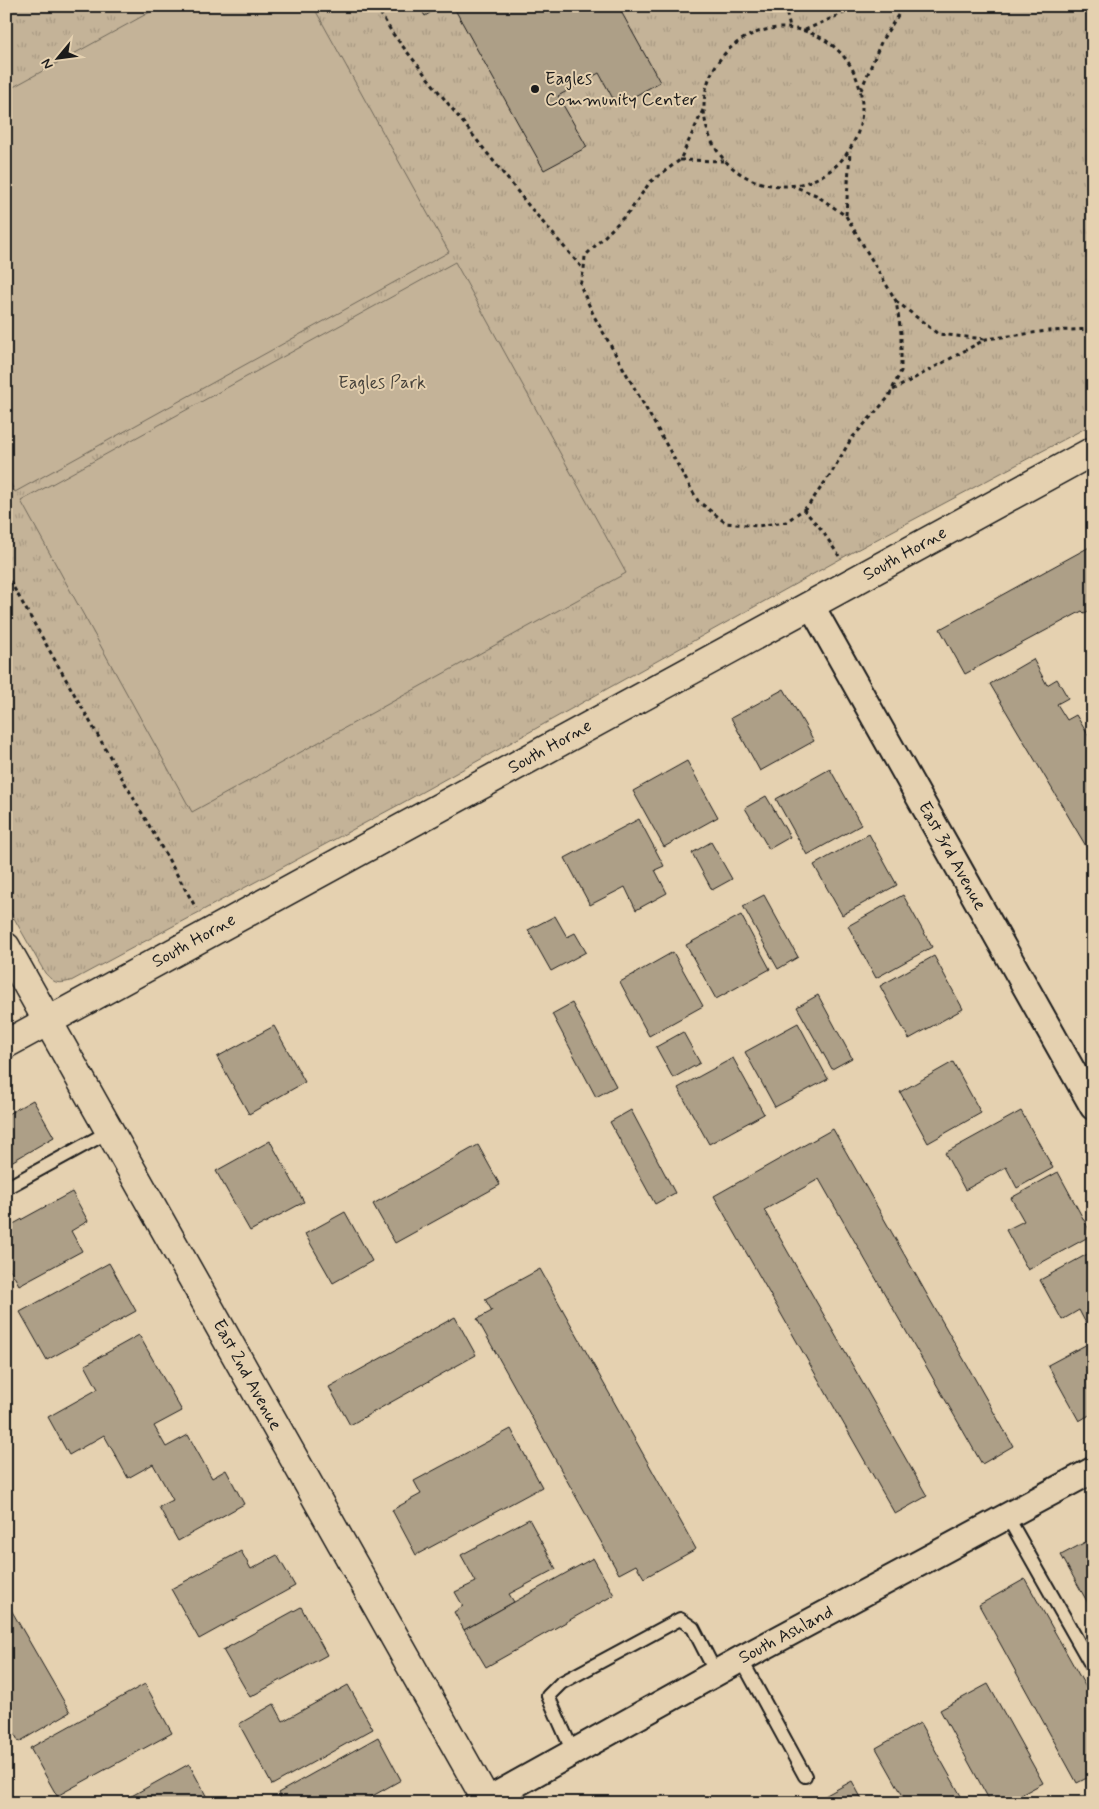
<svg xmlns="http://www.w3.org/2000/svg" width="1099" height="1809" font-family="Mynerve,sans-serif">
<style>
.grass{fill:url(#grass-tufts);stroke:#70685a}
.garden{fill:#c4b398;stroke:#70685a}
.building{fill:#ad9f87;stroke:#1c1c1c}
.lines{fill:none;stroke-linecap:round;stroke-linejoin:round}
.lane-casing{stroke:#1c1c1c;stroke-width:16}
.street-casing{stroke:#1c1c1c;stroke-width:29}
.secondary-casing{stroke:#1c1c1c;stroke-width:31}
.path{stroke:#1c1c1c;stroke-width:3;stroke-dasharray:4 4;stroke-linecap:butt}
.lane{stroke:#e5d1b0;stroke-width:12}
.street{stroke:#e5d1b0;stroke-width:25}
.secondary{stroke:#e5d1b0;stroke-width:28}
.poi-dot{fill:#1c1c1c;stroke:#e5d1b0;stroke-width:2}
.labels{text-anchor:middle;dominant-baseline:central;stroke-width:4;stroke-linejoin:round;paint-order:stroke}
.poi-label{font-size:18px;fill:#1c1c1c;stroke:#e5d1b0;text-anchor:start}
.park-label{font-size:18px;fill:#46423b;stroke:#e5d1b0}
.street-label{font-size:18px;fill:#1c1c1c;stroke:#e5d1b0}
</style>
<defs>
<pattern id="grass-tufts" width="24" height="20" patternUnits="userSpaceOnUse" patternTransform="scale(1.25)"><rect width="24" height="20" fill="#c4b398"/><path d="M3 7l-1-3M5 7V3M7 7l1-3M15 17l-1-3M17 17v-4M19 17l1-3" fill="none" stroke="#a89982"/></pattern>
</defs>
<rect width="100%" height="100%" fill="#e5d1b0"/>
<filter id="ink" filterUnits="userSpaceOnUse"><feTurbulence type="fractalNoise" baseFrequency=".02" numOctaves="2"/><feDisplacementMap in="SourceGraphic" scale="10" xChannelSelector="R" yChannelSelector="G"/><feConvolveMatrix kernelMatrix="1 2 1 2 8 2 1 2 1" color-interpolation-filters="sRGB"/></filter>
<g filter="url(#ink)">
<path class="grass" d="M6 6H1093V424L851 553 404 802 71 981C57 984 55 984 45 973L6 904Z"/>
<g class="garden">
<polygon points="161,6 313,6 449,252 15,492 6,475 6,91"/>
<polygon points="455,262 626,573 192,812 21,501"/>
</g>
<g class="building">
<polygon points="419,6 441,6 425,16"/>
<polygon points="453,6 618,6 660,82 617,106 599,73 558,96 587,147 544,170"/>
<polygon points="1093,545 1093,609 1084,613 1082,611 965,674 940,629"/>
<polygon points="1033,659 1047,685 1057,679 1068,698 1057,704 1067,720 1076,715 1093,743 1093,858 990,684"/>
<polygon points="784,689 814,741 760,771 731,718"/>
<polygon points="687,761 718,817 664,847 633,791"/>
<polygon points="830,769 861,825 807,855 776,799"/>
<polygon points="766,796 790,837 769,849 745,808"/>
<polygon points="639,819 664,866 655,870 667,893 636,910 625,887 590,905 565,858"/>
<polygon points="869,834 897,885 842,915 814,865"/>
<polygon points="711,842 732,879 712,890 692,853"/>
<polygon points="764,895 798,957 778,969 743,906"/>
<polygon points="903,895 932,947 876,978 848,926"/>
<polygon points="741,915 770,969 716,999 686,945"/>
<polygon points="555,916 567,937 575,933 586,952 551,971 528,930"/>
<polygon points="673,952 703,1006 649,1036 620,982"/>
<polygon points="934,956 963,1009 909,1039 880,986"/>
<polygon points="818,995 852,1058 832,1069 797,1007"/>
<polygon points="572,1003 616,1086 596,1097 552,1014"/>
<polygon points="798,1023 828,1079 775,1107 745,1052"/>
<polygon points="274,1026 305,1082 249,1114 217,1057"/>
<polygon points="683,1032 700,1063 673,1078 656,1047"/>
<polygon points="733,1058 764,1114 709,1144 678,1088"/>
<polygon points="953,1062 981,1113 928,1143 900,1092"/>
<polygon points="33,1100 54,1137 6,1165 6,1115"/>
<polygon points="631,1110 675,1193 655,1204 610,1122"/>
<polygon points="1021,1111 1053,1168 1017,1188 1006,1167 965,1190 945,1153"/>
<polygon points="833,1129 1013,1446 982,1464 819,1179 764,1210 927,1496 895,1514 714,1196"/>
<polygon points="270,1141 304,1202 250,1231 216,1171"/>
<polygon points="478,1145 500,1185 395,1243 373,1204"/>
<polygon points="1058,1172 1092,1235 1028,1270 1006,1230 1024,1221 1011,1198"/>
<polygon points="72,1192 88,1221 71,1231 82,1251 19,1285 6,1262 6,1228"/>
<polygon points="345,1212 372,1261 333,1283 305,1234"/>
<polygon points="1093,1251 1093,1330 1090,1331 1079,1310 1062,1320 1040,1280"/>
<polygon points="109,1263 136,1311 47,1360 20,1312"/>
<polygon points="540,1269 696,1549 644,1578 636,1565 619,1574 477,1319 492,1311 485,1299"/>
<polygon points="455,1317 476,1355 350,1425 329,1387"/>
<polygon points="139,1335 182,1411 154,1426 166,1447 188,1435 212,1478 226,1470 244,1504 178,1541 159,1507 173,1500 153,1464 128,1478 104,1435 69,1455 48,1417 98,1389 85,1365"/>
<polygon points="1093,1341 1093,1413 1079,1421 1048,1365"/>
<polygon points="511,1429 542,1487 416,1555 392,1510 421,1494 414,1481"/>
<polygon points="529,1519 556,1569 509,1594 514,1602 464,1630 454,1612 463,1606 455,1592 476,1582 461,1555"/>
<polygon points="1093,1538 1093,1612 1061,1555"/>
<polygon points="241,1551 251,1569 277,1555 295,1586 199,1639 171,1589"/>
<polygon points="593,1558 614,1595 486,1667 464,1630"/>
<polygon points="1025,1579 1093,1700 1093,1775 1077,1783 979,1605"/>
<polygon points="6,1601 70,1712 19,1742 6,1719"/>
<polygon points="301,1607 327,1655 250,1697 223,1650"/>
<polygon points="145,1684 172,1733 57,1796 30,1748"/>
<polygon points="988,1684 1043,1783 1006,1803 991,1803 940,1710"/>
<polygon points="348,1685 373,1729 272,1785 239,1724 274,1704 283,1721"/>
<polygon points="920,1723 965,1803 907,1803 876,1748"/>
<polygon points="378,1737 401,1780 360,1803 283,1803 278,1793"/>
<polygon points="189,1764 210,1803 119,1803"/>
<polygon points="852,1781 864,1803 812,1803"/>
</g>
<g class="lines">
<defs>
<g id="lane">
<polyline points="6,1188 110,1131"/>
<polyline points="1007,1516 1093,1668"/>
<polyline points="741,1659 805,1776"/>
<polyline points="573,1752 548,1696 561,1683 680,1619 693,1628 716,1673"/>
</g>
<g id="street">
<polyline points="811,605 1093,1107"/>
<polyline points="482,1803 741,1659 1093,1470"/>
</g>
<g id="secondary">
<polyline points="6,947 488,1803"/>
<polyline points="6,1044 1093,451"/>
</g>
</defs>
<use href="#lane" class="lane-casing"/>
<use href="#street" class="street-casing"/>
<use href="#secondary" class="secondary-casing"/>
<g class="path">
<polyline points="376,6 393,34 529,206 583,269"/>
<polyline points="785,6 790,28"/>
<circle cx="783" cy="107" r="79"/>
<polyline points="805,30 855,8 902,8 905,6"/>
<polyline points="861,90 882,40 902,9"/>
<polyline points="703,110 680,160 650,182 630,211 585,256 584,269 580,285 594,316 698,501 726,523 757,526 786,522 808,506 832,472 851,439 888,398 901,371 901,333 896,301 846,216 816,195 793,186"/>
<polyline points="680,160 724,161"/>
<polyline points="846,215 850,151"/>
<polyline points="896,301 938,334 985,339"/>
<polyline points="893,390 986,339 1048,331 1093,329"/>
<polyline points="803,509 821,529 839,556"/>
<polyline points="6,574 196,908"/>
</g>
<use href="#lane" class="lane"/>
<use href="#street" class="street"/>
<use href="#secondary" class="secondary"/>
</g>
</g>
<circle class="poi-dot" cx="535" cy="89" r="5"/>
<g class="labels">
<g class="poi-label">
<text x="545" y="79">Eagles<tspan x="545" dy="21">Community Center</tspan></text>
</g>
<g class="park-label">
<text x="382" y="383">Eagles Park</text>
</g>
<g class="street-label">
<text transform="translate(905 554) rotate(-29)">South Horne</text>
<text transform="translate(550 747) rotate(-29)">South Horne</text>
<text transform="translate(952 856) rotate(61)">East 3rd Avenue</text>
<text transform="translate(194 941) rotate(-29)">South Horne</text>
<text transform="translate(247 1375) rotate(61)">East 2nd Avenue</text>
<text transform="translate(786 1635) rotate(-28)">South Ashland</text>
</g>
</g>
<rect width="1099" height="1809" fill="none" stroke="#e5d1b0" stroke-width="25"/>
<rect x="12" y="12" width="1074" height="1784" fill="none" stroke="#1c1c1c" stroke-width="2" filter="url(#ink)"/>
<g transform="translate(58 58) rotate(241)" stroke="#e5d1b0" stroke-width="4" paint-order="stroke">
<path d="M0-4L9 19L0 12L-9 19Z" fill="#1c1c1c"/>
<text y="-8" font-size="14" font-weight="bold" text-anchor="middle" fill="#1c1c1c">N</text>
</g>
</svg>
